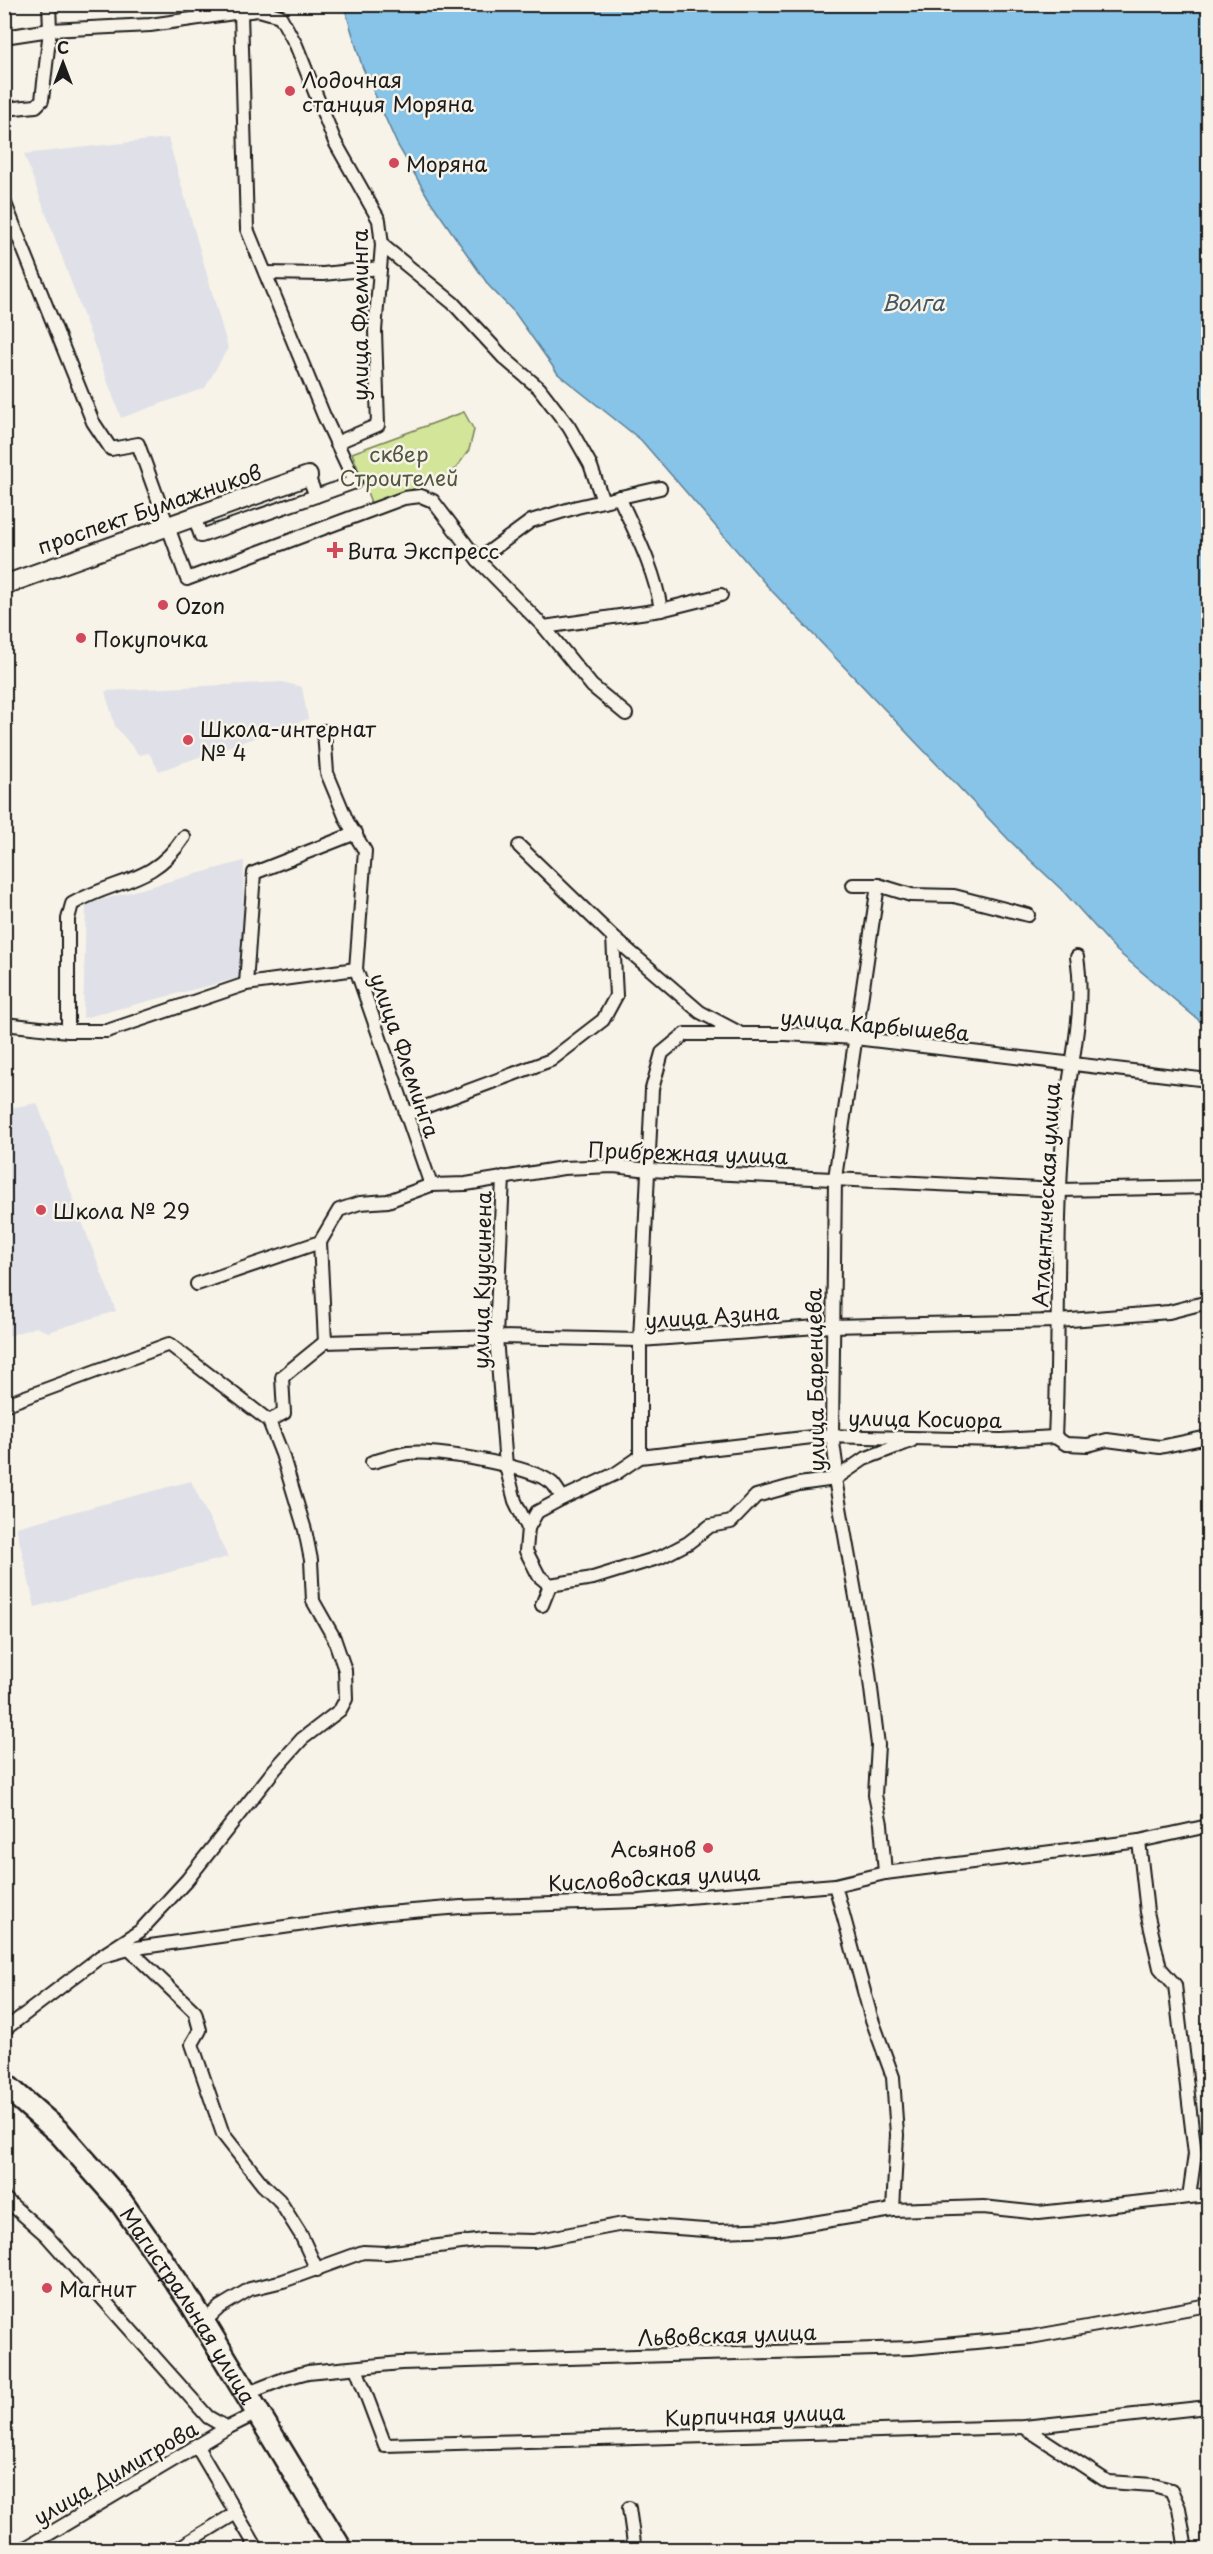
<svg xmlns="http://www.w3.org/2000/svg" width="1213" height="2554" font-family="'Playpen Sans',sans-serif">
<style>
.built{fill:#e0e1e8}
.green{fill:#d3e599;stroke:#78805a;stroke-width:1.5}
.water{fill:#88c3e8;stroke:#5d8096;stroke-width:1.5}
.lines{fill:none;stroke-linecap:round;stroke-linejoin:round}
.street-casing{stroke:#1c1c1c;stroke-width:16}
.secondary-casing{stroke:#1c1c1c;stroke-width:22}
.highway-casing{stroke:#1c1c1c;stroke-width:27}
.street{stroke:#f7f3e8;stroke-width:12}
.secondary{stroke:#f7f3e8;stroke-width:18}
.highway{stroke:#f7f3e8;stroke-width:22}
.poi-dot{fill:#d1495b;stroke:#f7f3e8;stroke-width:2}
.labels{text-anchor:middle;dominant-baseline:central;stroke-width:5;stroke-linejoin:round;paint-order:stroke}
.poi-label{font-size:21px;fill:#1c1c1c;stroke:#f7f3e8;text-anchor:start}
.street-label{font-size:21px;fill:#1c1c1c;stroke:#f7f3e8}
.park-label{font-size:21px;fill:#535842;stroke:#f7f3e8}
.water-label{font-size:22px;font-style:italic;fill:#425663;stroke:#f7f3e8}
</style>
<rect width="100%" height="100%" fill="#f7f3e8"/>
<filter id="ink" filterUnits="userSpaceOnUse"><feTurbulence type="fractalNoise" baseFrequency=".0167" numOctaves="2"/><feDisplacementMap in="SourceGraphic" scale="12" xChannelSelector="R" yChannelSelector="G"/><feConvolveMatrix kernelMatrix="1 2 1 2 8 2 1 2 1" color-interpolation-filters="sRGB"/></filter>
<g filter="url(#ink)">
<g class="built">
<polygon points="168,138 228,348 205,388 121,418 24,154"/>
<polygon points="282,682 302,687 308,719 159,771 149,753 139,755 115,726 105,691"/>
<polygon points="244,861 242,977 83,1018 86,904"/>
<polygon points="37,1103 116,1311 48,1332 36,1327 5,1337 5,1109"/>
<polygon points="191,1481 228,1557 35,1607 16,1527"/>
</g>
<polygon class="green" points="464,412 474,430 469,450 452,474 372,505 352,453"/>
<polygon class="water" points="340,5 1208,5 1208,1028 1117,951 1062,890 1009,840 769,588 641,440 558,374 515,313 489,286 429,199 397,144 362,66 345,9"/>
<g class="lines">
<defs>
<g id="street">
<polyline points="241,4 241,12 259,10 280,16 296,45 335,142 379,220 382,245 375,331 378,425 336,443"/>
<polyline points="4,37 50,30 150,25 241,12 247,229 324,416 355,482 316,496 308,476"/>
<polyline points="4,109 36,106 42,100 50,30 49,4"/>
<polyline points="4,201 93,422 111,449 138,444 187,579 404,498 421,496 433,501 478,560 531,521 577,507 660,488"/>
<polyline points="382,245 453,303 504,358 539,388 569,427 590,464 603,501"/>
<polyline points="266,273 323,274 380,268"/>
<path d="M619 497C636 534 655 570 661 610"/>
<polyline points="194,516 201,536 316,496"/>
<polyline points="478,560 544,627 592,686 626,714"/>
<polyline points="544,627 661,610 721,595"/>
<polyline points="324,731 327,773 347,821 365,851 356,969 431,1185"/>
<polyline points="853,885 878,885 911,895 954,896 1028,915"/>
<polyline points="878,885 835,1178 832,1435 836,1464 835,1479 868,1665 878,1745 875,1795 881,1824 885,1873"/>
<polyline points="613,937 700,1012 738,1032"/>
<polyline points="246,984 254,873 356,833"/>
<polyline points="4,1024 68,1031 107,1031 246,984 356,969"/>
<path d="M68 1031V919L72 904C117 878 152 885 184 837"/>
<polyline points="406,1114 551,1060 603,1020 616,996 613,937 519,846"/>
<polyline points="503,1177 496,1337 506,1466 515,1501 528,1528 526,1551 539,1576 550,1585"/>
<polyline points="320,1242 325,1342"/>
<polyline points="197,1284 320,1242 339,1210 360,1203 388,1201 431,1185 466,1184 563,1168 614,1166 649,1170 1060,1190 1208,1187"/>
<polyline points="4,1405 169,1344 269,1421 282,1454 305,1530 311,1560 313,1601 334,1638 345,1670 346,1699 340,1710 302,1739 275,1769 187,1880 140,1931 100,1957 4,2030"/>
<polyline points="269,1421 284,1413 282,1377 325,1342 496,1337 640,1340 831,1326 1058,1321 1169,1312 1208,1302"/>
<path d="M1055 1437C1060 1333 1055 1228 1064 1123 1069 1068 1086 1012 1077 957"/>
<polyline points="640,1457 640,1340 652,1089 662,1053 685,1034 786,1034 855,1038 1208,1080"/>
<path d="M372 1462C384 1459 396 1455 408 1453 434 1449 532 1466 552 1483 556 1487 559 1493 563 1498L615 1474 640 1457 821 1436 1001 1440 1055 1437 1066 1444 1088 1445 1107 1440 1160 1447 1208 1437"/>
<polyline points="528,1528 537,1512 563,1498"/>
<polyline points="542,1605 550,1585 593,1578 661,1557 688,1543 710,1526 731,1522 756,1496 799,1484 835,1479 864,1459 911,1441"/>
<polyline points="1139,1841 1147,1912 1160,1968 1175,1985 1195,2154 1189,2197"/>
<polyline points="835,1885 871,2017 893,2077 897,2135 893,2210"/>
<polyline points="129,1949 195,2012 200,2030 192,2044 223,2134 263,2185 279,2200 301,2235 317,2270"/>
<polyline points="100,1957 129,1949 376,1914 461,1907 639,1901 835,1885 885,1873 1139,1841 1208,1826"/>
<polyline points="4,2198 46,2235 208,2417 227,2428 259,2412"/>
<polyline points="204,2322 220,2307 250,2289 283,2281 363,2252 386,2253 484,2240 534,2241 623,2224 718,2231 776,2229 893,2210 983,2207 1039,2213 1208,2195"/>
<polyline points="356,2368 385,2445 1024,2427 1208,2407"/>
<polyline points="248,2393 286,2378 308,2372 401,2363 911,2348 1031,2337 1208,2305"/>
<polyline points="1024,2427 1108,2482 1153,2485 1171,2490 1179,2508 1186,2550"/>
<polyline points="196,2445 258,2550"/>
<polyline points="629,2508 635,2550"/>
<polyline points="22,2550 227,2428"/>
<polyline points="175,2550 236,2513"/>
</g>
<polyline id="secondary" points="4,585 308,476"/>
<g id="highway">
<path id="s1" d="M4 2084 60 2133 121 2202 192 2304 341 2550"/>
</g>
</defs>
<use href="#street" class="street-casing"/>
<use href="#secondary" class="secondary-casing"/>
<use href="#highway" class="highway-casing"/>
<use href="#street" class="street"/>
<use href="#secondary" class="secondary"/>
<use href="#highway" class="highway"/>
</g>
</g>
<g class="poi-dot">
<circle cx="290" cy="91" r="6"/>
<circle cx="394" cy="163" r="6"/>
<path d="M332 541h6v6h6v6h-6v6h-6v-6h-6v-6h6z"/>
<circle cx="163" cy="605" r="6"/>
<circle cx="81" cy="638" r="6"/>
<circle cx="188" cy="740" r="6"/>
<circle cx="41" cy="1210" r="6"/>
<circle cx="708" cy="1848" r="6"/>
<circle cx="47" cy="2288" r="6"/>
</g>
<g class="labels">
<g class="poi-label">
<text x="302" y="79">Лодочная<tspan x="302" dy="24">станция Моряна</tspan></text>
<text x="406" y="163">Моряна</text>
<text x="347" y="550">Вита Экспресс</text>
<text x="175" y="605">Ozon</text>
<text x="93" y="638">Покупочка</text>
<text x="200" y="728">Школа-интернат<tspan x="200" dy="24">№ 4</tspan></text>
<text x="53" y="1210">Школа № 29</text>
<text x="696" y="1848" text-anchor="end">Асьянов</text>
<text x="59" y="2288">Магнит</text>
</g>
<g class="street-label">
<text transform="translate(359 315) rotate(-90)">улица Флеминга</text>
<text transform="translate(149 508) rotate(-19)">проспект Бумажников</text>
<text transform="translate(875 1024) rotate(5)">улица Карбышева</text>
<text transform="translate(406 1055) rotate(71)">улица Флеминга</text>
<text transform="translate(688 1152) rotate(2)">Прибрежная улица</text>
<text transform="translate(1045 1195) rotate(-87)">Атлантическая улица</text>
<text transform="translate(481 1280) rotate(-89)">улица Куусинена</text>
<text transform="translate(712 1315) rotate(-4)">улица Азина</text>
<text transform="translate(814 1380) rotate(-91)">улица Баренцева</text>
<text transform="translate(925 1418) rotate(1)">улица Косиора</text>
<text transform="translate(654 1877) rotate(-3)">Кисловодская улица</text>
<text stroke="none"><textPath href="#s1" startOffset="290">Магистральная улица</textPath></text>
<text transform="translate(727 2334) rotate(-2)">Львовская улица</text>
<text transform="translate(755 2414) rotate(-2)">Кирпичная улица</text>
<text transform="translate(115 2472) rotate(-30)">улица Димитрова</text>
</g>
<g class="park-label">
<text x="399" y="453">сквер<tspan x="399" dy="24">Строителей</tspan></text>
</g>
<g class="water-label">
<text x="913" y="301">Волга</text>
</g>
</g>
<rect width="1213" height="2554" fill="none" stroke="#f7f3e8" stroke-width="24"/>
<rect x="12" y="12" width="1189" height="2530" fill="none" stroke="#1c1c1c" stroke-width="2" filter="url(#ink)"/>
<g transform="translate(63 63)" stroke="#f7f3e8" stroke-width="4.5" paint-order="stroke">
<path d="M0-4.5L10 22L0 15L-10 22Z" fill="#1c1c1c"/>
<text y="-9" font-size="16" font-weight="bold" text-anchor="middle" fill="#1c1c1c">С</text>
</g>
</svg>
